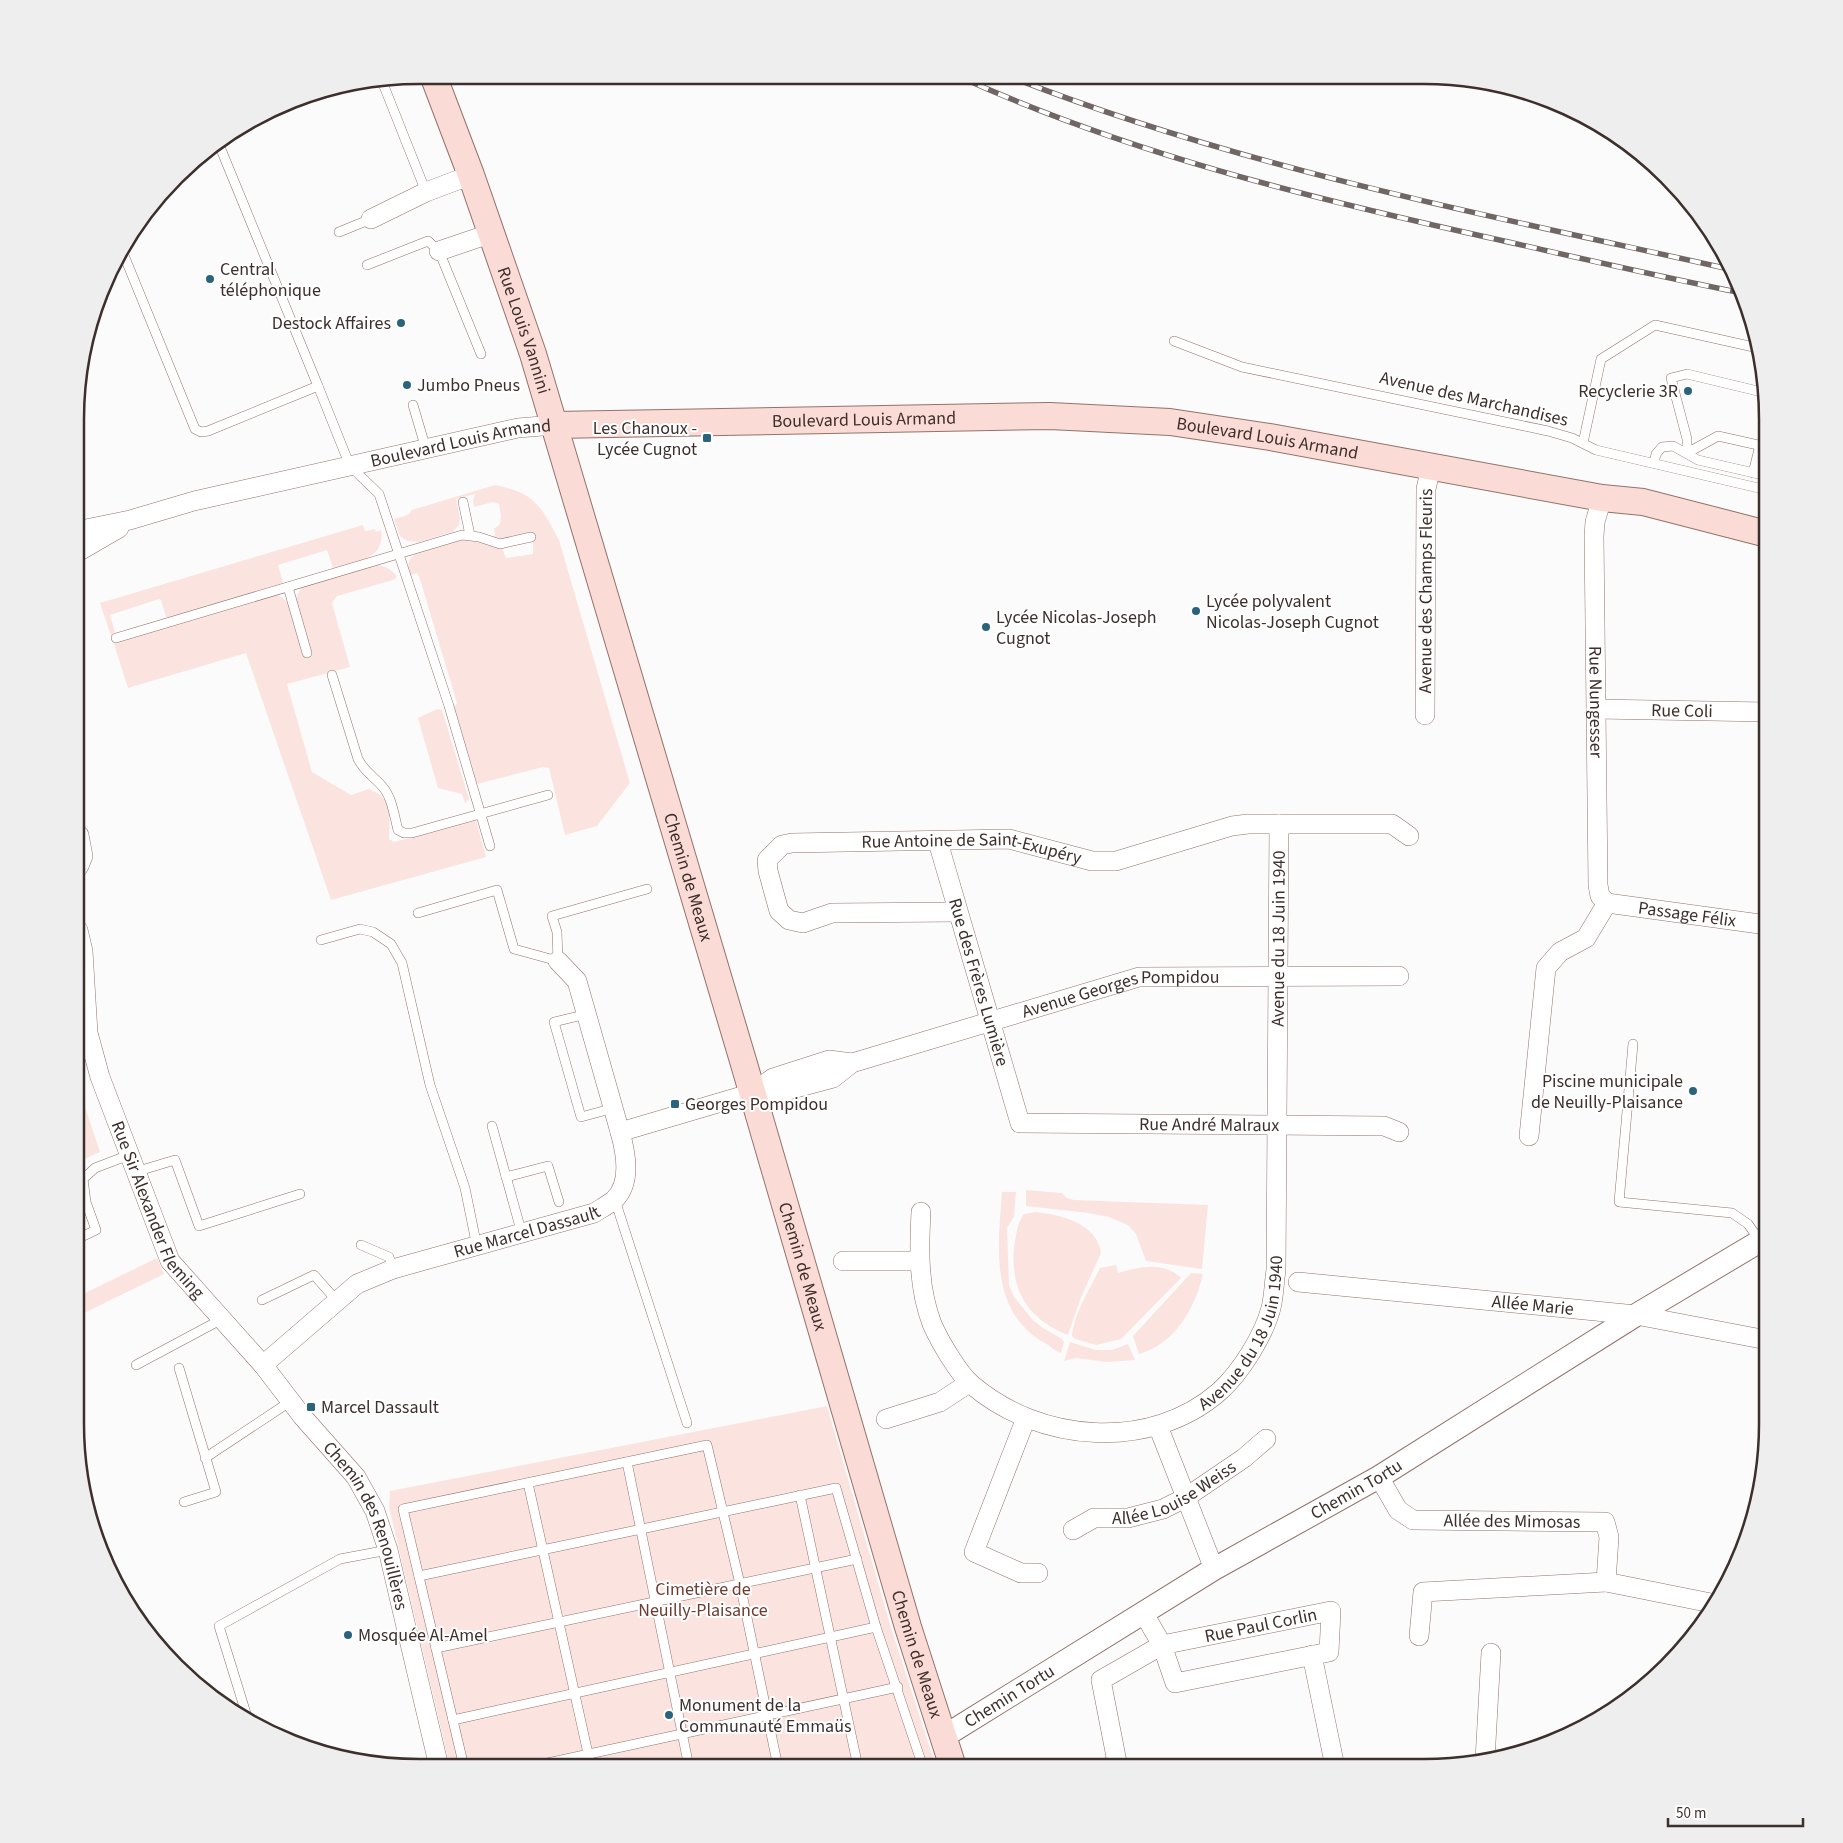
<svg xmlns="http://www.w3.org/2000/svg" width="1843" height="1843" font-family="'Source Sans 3',sans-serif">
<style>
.green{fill:#fbe4df}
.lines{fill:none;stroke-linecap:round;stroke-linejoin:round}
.service-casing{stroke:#93726b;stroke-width:10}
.minor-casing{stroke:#93726b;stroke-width:20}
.tertiary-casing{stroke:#93726b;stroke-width:24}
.secondary-casing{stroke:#93726b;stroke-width:28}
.service{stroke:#fff;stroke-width:9}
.minor{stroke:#fff;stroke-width:19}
.tertiary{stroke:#fff;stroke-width:22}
.secondary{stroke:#fbdbd5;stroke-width:26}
.rail-casing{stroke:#706664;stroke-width:5.5}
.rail{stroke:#fff;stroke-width:4;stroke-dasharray:11;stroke-linecap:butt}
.poi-dot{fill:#29637c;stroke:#fff;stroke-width:2}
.labels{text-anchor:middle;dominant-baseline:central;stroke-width:4;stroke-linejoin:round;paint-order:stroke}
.poi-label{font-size:18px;fill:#3d2f2c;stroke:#fff;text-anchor:start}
.street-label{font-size:18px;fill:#3d2f2c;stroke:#fff}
.park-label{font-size:18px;fill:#6c3c32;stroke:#fff}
.rim{fill:none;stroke:#3d2f2c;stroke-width:2.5}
</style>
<rect width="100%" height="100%" fill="#fbfbfb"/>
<g class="green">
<path d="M495 485C535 493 541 506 559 540L630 783 597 826 565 835 549 768 543 767 477 784 456 717 454 708 457 703 419 576 417 573 410 575 408 565 410 559 417 552 467 538 502 548 506 558 533 554V543L530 533 503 540 492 538 495 535 494 529 500 524 501 516 499 504 493 502 474 507 473 501 475 494 456 499 460 518 459 525 453 532 419 542 407 541 400 536 394 519 408 515 412 510Z"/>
<path d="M363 525 365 531 375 529 376 532 381 530C386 560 355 562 333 568L327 550 278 565 283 583 169 617H166L161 600 159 599 110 615 115 632 111 636 100 603Z"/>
<path d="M371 565C383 565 390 567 397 577L393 580 337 596 332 603 350 667 287 684 312 772 351 795 369 789 379 794 390 805 389 839 394 842 476 820 486 857 331 900 246 653 128 688 113 641 275 594C296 601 303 636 311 655L296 599 302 585Z"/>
<polygon points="437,709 442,710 469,799 465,803 462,794 438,788 418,718"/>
<polygon points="78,1086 100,1152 77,1162"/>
<polygon points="1026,1190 1062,1193 1067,1198 1074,1200 1208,1205 1202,1269 1146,1261 1136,1234 1128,1225 1109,1217 1088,1213 1026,1206"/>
<path d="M1002 1192H1016L1014 1216 1007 1228 1009 1285 1014 1297 1033 1320 1043 1328 1062 1339 1064 1342 1061 1353C1053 1350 1052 1347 1045 1343 989 1312 998 1246 1002 1192Z"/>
<path d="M1036 1212C1061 1215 1097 1223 1101 1253L1080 1300 1068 1335C1027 1319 1010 1289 1014 1247 1016 1236 1017 1223 1024 1214Z"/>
<polygon points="157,1258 164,1274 76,1317 77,1297"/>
<path d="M1116 1265 1118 1273C1138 1267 1164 1261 1181 1278L1121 1339 1096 1345 1075 1339 1072 1336C1074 1313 1090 1289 1100 1268Z"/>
<path d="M1191 1273 1203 1274C1195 1308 1175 1344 1139 1354L1133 1336Z"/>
<polygon points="1070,1342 1096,1350 1112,1350 1128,1344 1135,1360 1107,1362 1076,1358 1064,1361"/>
<polygon points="827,1406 891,1628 936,1767 450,1767 389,1507 390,1491"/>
</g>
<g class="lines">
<defs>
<g id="service">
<polyline points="382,81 426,192"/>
<polyline points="339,232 371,219"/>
<polyline points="121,248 195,429 201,432 208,431 318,386 218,142"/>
<polyline points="367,265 428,241 439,251 481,354"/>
<polyline points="1174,341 1242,367 1548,431 1572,438 1596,450 1767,490"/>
<polyline points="318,386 350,466 379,494 449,706 490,846"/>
<polyline points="1766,393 1687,374 1671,378 1687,439 1687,453 1718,436 1767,447"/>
<polyline points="413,405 426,449"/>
<polyline points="1583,443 1601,359 1655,325 1758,348"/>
<polyline points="1654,463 1656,454 1662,447 1673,446 1698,460 1767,476"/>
<polyline points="1753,473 1760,445"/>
<polyline points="463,502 470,535"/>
<polyline points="288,587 307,653"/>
<polyline points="116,638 462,535 479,537 500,544 531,537"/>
<path d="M332 675 358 759C364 771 373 776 382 786 392 797 394 815 398 830L404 833H412L548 795"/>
<polyline points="418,913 497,890 514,949 558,961 557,932 552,916 647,889"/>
<polyline points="321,940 360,929 373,932 391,944 402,963 430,1085 465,1188 477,1247"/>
<polyline points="587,1014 554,1022 581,1117 614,1108"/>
<polyline points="1633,1044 1619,1202 1732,1213 1748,1224 1760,1241"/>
<polyline points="492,1126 522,1234"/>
<polyline points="135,1172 175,1160 199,1226 300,1194"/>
<polyline points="506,1177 548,1166 559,1202"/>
<polyline points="615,1200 687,1423"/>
<polyline points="77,1239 96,1230 86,1202 83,1179 95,1168 129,1155"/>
<polyline points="361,1245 389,1257 393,1269"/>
<polyline points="262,1300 314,1275 337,1301"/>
<polyline points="136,1365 222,1319"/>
<polyline points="179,1368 216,1492 184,1502"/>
<polyline points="205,1458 291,1401"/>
<polyline points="627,1462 689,1767"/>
<polyline points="528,1483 591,1767"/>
<polyline points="800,1495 858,1767"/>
<polyline points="419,1576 836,1488 876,1627 923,1767"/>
<polyline points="436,1648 857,1559"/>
<polyline points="453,1720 876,1627"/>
<polyline points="249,1723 219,1626 340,1559 388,1550"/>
<polyline points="464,1767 403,1509 707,1445 740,1584 778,1767"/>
<polyline points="529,1767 898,1687"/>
</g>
<g id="minor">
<polyline points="371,219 426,192 471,175"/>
<polyline points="439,251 492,233"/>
<path id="s1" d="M1602 498 1595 522 1594 536 1598 885 1600 896 1607 903"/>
<path id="s2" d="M81 530 130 520 194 501 518 428 554 425"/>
<polyline points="81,550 119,528"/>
<path id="s3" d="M1596 709 1767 712"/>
<path id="s4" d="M1425 715 1426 489 1431 467"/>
<path id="s5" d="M938 842 1020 1123 1384 1126 1399 1132"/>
<polyline points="79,866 83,856 79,835"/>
<path id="s6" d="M1607 903 1767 925"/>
<path id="s7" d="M957 912 832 913 803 923 789 920 779 911 768 871 767 860 782 845 792 843 1009 839 1092 861H1116L1232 826 1248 824H1392L1409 836"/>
<path id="s8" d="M78 930 83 951 88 1033 100 1077 170 1261 263 1365 302 1416 356 1477 375 1511 388 1550 439 1767"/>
<polyline points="558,961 577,981 620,1132"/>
<polyline points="752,1093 773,1078 829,1060 852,1063"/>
<polyline points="1529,1136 1546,968 1560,952 1586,938 1607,903"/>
<path id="s9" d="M921 1212C919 1250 918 1287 932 1324 939 1340 958 1373 971 1384 1039 1443 1151 1452 1220 1391 1241 1372 1264 1335 1271 1308 1274 1296 1274 1283 1276 1270L1279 824"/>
<polyline points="843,1261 919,1261"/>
<path id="s10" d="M1298 1282 1636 1315 1767 1340"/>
<path id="s11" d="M263 1365 357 1284 393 1269 594 1213C600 1209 608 1205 614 1200 632 1183 626 1153 620 1132L752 1093H777L833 1078 852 1063 1139 977 1399 976"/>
<polyline points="1026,1418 974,1552 1021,1573 1038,1573"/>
<polyline points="886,1419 940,1402 969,1383"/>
<polyline points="1158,1426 1214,1569"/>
<path id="s12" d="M1379 1477 1398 1510 1413 1520 1605 1522 1609 1537 1606 1582 1423 1592 1419 1636"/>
<path id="s13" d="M1073 1530 1094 1518H1128L1163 1509 1185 1498 1244 1458 1266 1439"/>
<polyline points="1606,1582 1716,1604"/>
<polyline points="1312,1655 1335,1767"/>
<polyline points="1485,1760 1491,1653"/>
<path id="s14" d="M1109 1767 1117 1762 1101 1680 1162 1645 1331 1611 1329 1652 1175 1683 1162 1645 1143 1612"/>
</g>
<g id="tertiary">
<path id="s15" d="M943 1737 1214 1569 1379 1477 1636 1315 1767 1237"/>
</g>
<g id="secondary">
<path id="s16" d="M433 75 471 175 533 354 744 1064 908 1627 953 1767"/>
<path id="s17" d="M554 425 1050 416 1170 422 1270 437 1602 498 1643 502 1767 534"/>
</g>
</defs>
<use href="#service" class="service-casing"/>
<use href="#minor" class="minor-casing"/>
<use href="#tertiary" class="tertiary-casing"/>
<use href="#secondary" class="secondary-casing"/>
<use href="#service" class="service"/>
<use href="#minor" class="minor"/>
<use href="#tertiary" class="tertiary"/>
<use href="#secondary" class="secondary"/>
<defs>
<g id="rail">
<path d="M958 76C1127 153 1306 197 1486 237 1571 256 1656 276 1742 293"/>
<path d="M1011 77C1242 168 1487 215 1729 269"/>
</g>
</defs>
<use href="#rail" class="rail-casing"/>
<use href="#rail" class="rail"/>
</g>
<g class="poi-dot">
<circle cx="210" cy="279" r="5"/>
<circle cx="401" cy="323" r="5"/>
<circle cx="407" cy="385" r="5"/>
<circle cx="1688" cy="391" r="5"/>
<rect x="702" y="433" width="10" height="10" rx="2.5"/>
<circle cx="1196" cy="611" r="5"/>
<circle cx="986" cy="627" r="5"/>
<circle cx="1693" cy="1091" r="5"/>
<rect x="670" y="1099" width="10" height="10" rx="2.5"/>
<rect x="306" y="1402" width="10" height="10" rx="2.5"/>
<circle cx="348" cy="1635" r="5"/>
<circle cx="669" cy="1715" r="5"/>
</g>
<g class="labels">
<g class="poi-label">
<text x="220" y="269">Central<tspan x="220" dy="21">téléphonique</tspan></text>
<text x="391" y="323" text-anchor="end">Destock Affaires</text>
<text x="417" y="385">Jumbo Pneus</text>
<text x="1678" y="391" text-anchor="end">Recyclerie 3R</text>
<text x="697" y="428" text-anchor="end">Les Chanoux -<tspan x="697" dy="21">Lycée Cugnot</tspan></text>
<text x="1206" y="601">Lycée polyvalent<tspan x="1206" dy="21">Nicolas-Joseph Cugnot</tspan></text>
<text x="996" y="617">Lycée Nicolas-Joseph<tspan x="996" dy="21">Cugnot</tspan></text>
<text x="1683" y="1081" text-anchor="end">Piscine municipale<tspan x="1683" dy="21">de Neuilly-Plaisance</tspan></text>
<text x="685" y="1104">Georges Pompidou</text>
<text x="321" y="1407">Marcel Dassault</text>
<text x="358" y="1635">Mosquée Al-Amel</text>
<text x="679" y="1705">Monument de la<tspan x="679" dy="21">Communauté Emmaüs</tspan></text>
</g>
<g class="street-label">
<text stroke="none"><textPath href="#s16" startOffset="271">Rue Louis Vannini</textPath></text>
<text transform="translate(1474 399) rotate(13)">Avenue des Marchandises</text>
<text stroke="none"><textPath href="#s17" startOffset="310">Boulevard Louis Armand</textPath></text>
<text stroke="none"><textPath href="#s17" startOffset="715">Boulevard Louis Armand</textPath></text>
<text stroke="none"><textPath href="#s2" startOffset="390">Boulevard Louis Armand</textPath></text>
<text stroke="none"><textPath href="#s4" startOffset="124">Avenue des Champs Fleuris</textPath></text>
<text stroke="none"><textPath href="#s1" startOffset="205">Rue Nungesser</textPath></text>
<text stroke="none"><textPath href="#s3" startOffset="86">Rue Coli</textPath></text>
<text stroke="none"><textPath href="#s7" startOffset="448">Rue Antoine de Saint-Exupéry</textPath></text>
<text stroke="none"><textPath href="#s16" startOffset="842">Chemin de Meaux</textPath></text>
<text stroke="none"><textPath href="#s6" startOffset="81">Passage Félix</textPath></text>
<text stroke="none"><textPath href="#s9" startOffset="924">Avenue du 18 Juin 1940</textPath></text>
<text stroke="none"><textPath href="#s5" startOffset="146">Rue des Frères Lumière</textPath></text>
<text stroke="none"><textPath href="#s11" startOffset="991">Avenue Georges Pompidou</textPath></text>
<text stroke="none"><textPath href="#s5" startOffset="482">Rue André Malraux</textPath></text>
<text stroke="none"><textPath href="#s8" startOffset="295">Rue Sir Alexander Fleming</textPath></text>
<text stroke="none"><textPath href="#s11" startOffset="302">Rue Marcel Dassault</textPath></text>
<text stroke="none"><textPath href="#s16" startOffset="1248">Chemin de Meaux</textPath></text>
<text stroke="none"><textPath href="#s10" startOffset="236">Allée Marie</textPath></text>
<text stroke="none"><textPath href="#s9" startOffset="519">Avenue du 18 Juin 1940</textPath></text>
<text stroke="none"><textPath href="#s13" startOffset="110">Allée Louise Weiss</textPath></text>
<text stroke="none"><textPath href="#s15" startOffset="482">Chemin Tortu</textPath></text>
<text stroke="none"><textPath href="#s12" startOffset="155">Allée des Mimosas</textPath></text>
<text stroke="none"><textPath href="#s8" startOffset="680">Chemin des Renouillères</textPath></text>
<text stroke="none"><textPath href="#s14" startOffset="264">Rue Paul Corlin</textPath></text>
<text stroke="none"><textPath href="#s16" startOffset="1652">Chemin de Meaux</textPath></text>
<text stroke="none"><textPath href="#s15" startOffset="78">Chemin Tortu</textPath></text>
</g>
<g class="park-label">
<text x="703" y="1589">Cimetière de<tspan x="703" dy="21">Neuilly-Plaisance</tspan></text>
</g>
</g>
<path d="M0 0H1843V1843H0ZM419 84H1424A335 335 0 0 1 1759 419V1424A335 335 0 0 1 1424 1759H419A335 335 0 0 1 84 1424V419A335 335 0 0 1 419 84Z" fill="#efeeee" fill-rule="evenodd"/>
<path class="rim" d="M419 84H1424A335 335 0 0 1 1759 419V1424A335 335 0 0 1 1424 1759H419A335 335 0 0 1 84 1424V419A335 335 0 0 1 419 84Z"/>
<path d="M1668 1818v8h135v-8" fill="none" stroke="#3d2f2c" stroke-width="2.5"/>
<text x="1676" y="1818" font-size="15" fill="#3d2f2c" stroke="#ffffff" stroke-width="4" paint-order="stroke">50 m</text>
</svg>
